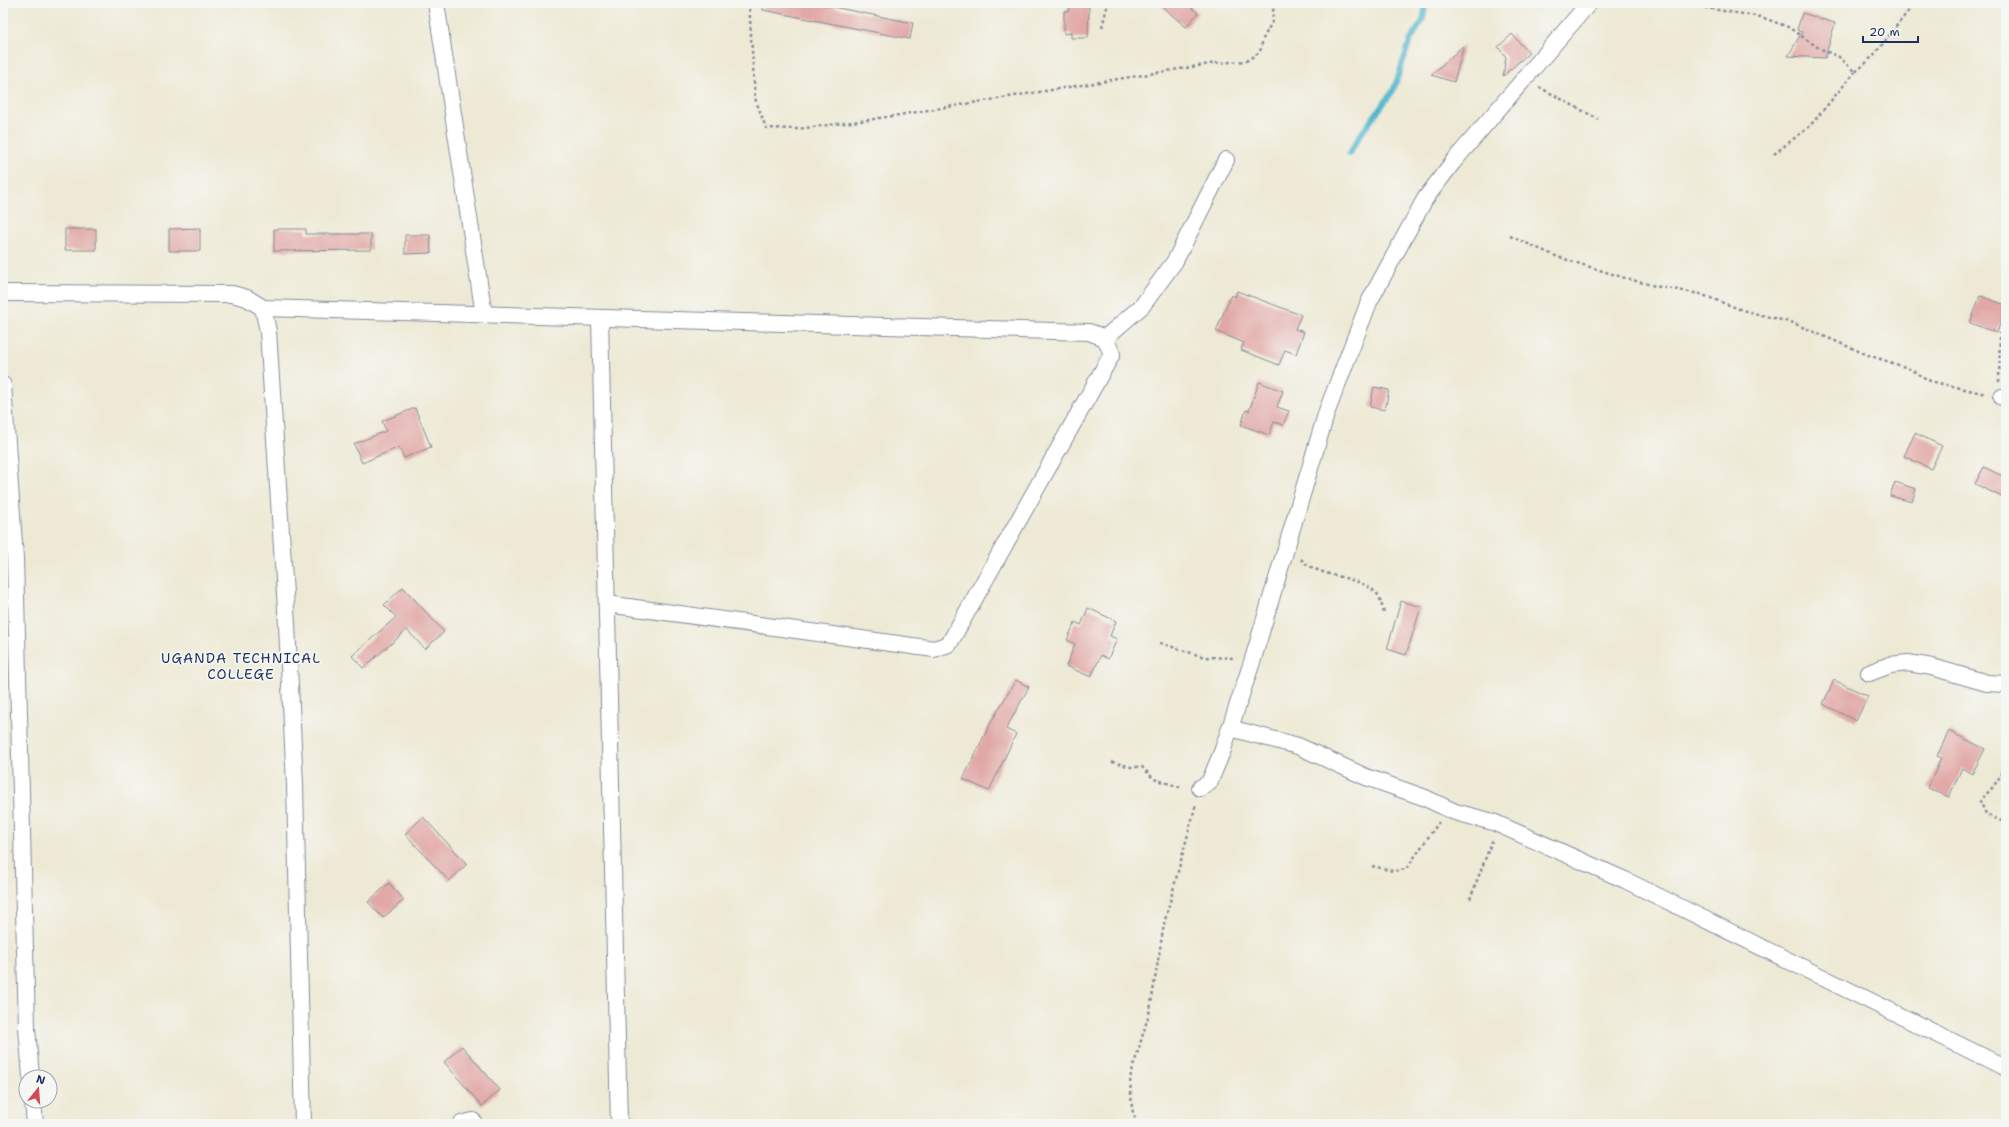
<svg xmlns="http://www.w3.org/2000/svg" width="2009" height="1127" font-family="'Shantell Sans',sans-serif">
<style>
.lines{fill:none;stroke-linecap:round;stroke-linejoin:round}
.stream{stroke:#4db4cc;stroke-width:5.5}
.building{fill:#e1a8a6}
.minor-casing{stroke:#848c99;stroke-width:18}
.path{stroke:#848c99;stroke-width:2.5;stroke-dasharray:3 3;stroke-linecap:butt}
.minor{stroke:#fff;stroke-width:16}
.labels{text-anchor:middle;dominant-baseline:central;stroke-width:3.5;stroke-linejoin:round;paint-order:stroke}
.quarter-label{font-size:14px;letter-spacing:1px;fill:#1b2f5e;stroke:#f6f6f2}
</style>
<rect width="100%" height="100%" fill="#f6f6f2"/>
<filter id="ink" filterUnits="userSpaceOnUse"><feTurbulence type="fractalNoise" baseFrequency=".025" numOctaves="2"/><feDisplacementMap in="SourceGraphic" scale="8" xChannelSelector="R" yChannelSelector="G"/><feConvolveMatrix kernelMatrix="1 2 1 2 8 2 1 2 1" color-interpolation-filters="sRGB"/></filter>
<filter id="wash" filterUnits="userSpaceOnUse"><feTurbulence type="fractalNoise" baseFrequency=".012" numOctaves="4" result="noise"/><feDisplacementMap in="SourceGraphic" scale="16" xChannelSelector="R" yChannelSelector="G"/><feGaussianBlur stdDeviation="0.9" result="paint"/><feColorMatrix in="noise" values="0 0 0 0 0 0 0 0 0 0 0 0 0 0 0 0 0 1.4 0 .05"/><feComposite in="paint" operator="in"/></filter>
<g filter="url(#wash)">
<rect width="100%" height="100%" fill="#ede9d4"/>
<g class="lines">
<g class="stream">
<polyline points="1511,3 1516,5"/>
<polyline points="1349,154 1361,134 1393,91 1410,41 1423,20 1426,3"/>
</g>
</g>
<g id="blocks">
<g class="building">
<polygon points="764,3 813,3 913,23 910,39 763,10"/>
<polygon points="1069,3 1089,3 1088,38 1071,38 1071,33 1064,34 1064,11 1069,11"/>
<polygon points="1158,3 1186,3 1198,13 1186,27"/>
<polygon points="1802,13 1835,23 1825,58 1788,56 1802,32 1797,30"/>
<polygon points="1512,34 1529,53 1503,76 1506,57 1498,47"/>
<polygon points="1464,45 1454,82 1431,75"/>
<polygon points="200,228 200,251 169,251 169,229"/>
<rect x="65" y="229" width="31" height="21"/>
<polygon points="274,229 306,229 306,234 371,234 371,250 274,251"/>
<polygon points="405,235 430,235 431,253 405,254"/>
<polygon points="1237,291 1301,315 1295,329 1304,332 1296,354 1285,350 1279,365 1241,350 1244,343 1216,331 1231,295 1235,297"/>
<polygon points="1980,296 2006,305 1997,333 1970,323"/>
<polygon points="1259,382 1283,391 1277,407 1289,411 1283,425 1274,422 1269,435 1241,425 1246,410 1249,411"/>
<polygon points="1374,387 1389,390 1385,410 1370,407"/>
<polygon points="415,408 431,447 404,458 399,447 362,463 354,444 386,431 382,421"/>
<polygon points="1915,433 1942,446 1931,469 1904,456"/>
<polygon points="1984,467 2006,478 2006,499 1975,484"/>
<polygon points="1895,482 1916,489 1912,502 1890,496"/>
<polygon points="403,587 444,632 425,649 407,630 363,668 352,656 396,617 384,605"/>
<polygon points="1401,601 1421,607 1406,655 1387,649"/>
<polygon points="1088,608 1116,621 1110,636 1117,639 1108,659 1101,655 1091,677 1066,666 1075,644 1067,640 1075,622 1081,625"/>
<polygon points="1016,680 1029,687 1006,729 1016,734 989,791 963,779 991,722"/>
<polygon points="1834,680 1868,696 1856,721 1823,704"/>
<polygon points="1949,731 1985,749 1972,774 1962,768 1949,797 1928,788 1941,758 1937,756"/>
<polygon points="423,817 467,864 449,881 405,834"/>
<polygon points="389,883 404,900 383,918 368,902"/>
<polygon points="462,1046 500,1090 482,1106 444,1062"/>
</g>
</g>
</g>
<g filter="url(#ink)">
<use href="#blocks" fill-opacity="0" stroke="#848c99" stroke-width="1"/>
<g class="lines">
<defs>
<g id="minor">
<polyline points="436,3 484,315"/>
<polyline points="3,293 232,294 247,298 263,308 268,331 287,625 295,785 303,1124"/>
<polyline points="263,308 1089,332 1105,338 1112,354 949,644 934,649 607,604"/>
<polyline points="600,318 619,1124"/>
<polyline points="1105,338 1142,306 1175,261 1226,160"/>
<polyline points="3,385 15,558 27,1028 31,1077"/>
<polyline points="2002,397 2006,398"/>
<polyline points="1869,673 1890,665 1908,663 1932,667 1987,683 2006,684"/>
<polyline points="1230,728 1298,746 1366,777 1423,797 1455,812 1493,822 1625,880 2006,1068"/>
<polyline points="1200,788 1209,783 1222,752 1253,659 1327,411 1369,302 1425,199 1453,162 1589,3"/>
<polyline points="33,1101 35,1124"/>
<polyline points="461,1124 473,1121"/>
</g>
</defs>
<use href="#minor" class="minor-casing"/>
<g class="path">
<polyline points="749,3 755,98 766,128 797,129 868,120 1216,63 1246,61 1260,52 1263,39 1272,22 1274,3"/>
<path d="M1675 3 1761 17 1788 27 1819 48 1839 57 1855 72C1880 54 1894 25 1916 3"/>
<polyline points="1102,27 1108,3"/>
<polyline points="1539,87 1598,119"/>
<polyline points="1774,154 1809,127 1855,72"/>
<polyline points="1510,236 1558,257 1625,278 1655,286 1700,294 1742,310 1793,323 1868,355 1908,368 1930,381 1986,394"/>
<polyline points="1999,382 2000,333"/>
<path d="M1301 559C1320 580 1359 573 1378 595 1381 599 1382 608 1384 613"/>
<polyline points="1160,643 1204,657 1236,658"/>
<polyline points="1112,762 1131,767 1142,767 1154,779 1183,788"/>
<polyline points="2006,767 1993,787 1980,801 1986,814 2006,823"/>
<polyline points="1372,866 1393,871 1406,869 1439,822"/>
<polyline points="1470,899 1492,841"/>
<polyline points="1137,1124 1132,1109 1130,1078 1150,1010 1164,924 1196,804"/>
</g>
<use href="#minor" class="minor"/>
</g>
</g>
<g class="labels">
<g class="quarter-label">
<text x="241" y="658">UGANDA TECHNICAL<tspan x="241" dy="16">COLLEGE</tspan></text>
</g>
</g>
<rect width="2009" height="1127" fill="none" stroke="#f6f6f2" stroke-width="16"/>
<g transform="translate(38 1089) rotate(17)"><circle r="19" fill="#f6f6f2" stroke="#9ea6b7"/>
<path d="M0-3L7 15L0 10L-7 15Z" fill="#d1495b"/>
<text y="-6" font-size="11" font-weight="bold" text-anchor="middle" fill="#1b2f5e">N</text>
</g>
<path d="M1863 36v6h55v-6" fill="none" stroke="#1b2f5e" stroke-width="2"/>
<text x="1869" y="36" font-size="12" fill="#1b2f5e" stroke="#f6f6f2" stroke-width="3" paint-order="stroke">20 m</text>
</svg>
